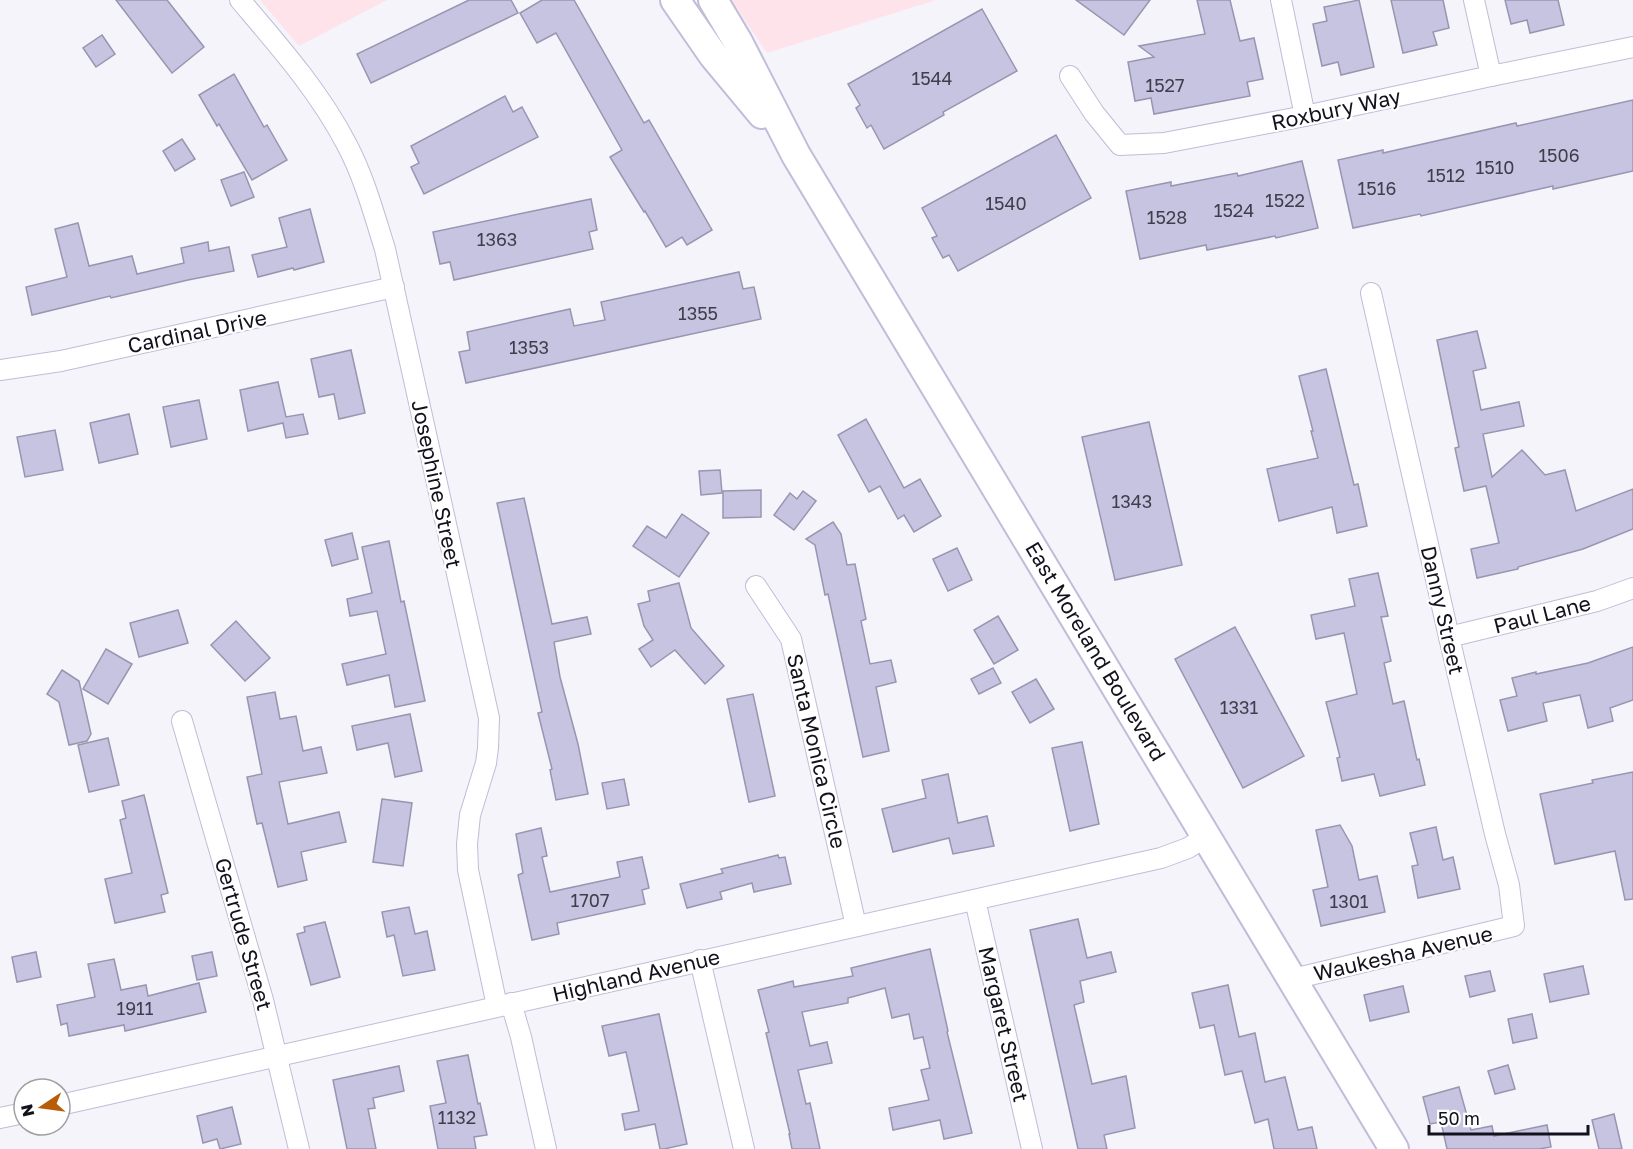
<svg xmlns="http://www.w3.org/2000/svg" width="1633" height="1149" font-family="'Golos Text',sans-serif">
<style>
.commercial{fill:#fee3ea}
.building{fill:#c7c4e1;stroke:#9895b1;stroke-width:1.5}
.lines{fill:none;stroke-linecap:round;stroke-linejoin:round}
.minor-casing{stroke:#c0bcd9;stroke-width:22}
.secondary-casing{stroke:#c0bcd9;stroke-width:32}
.minor{stroke:#fff;stroke-width:20}
.secondary{stroke:#fff;stroke-width:28}
.labels{text-anchor:middle;dominant-baseline:central;stroke-width:4.5;stroke-linejoin:round;paint-order:stroke}
.number-label{font-size:18px;fill:#403e4d}
.street-label{font-size:21px;fill:#13121c;stroke:#fff}
</style>
<rect width="100%" height="100%" fill="#f5f4fa"/>
<g class="commercial">
<polygon points="260,0 387,0 299,46"/>
<polygon points="731,0 936,0 767,53"/>
</g>
<g class="building">
<polygon points="116,0 167,0 204,47 172,73"/>
<polygon points="469,0 511,0 518,13 371,83 357,54"/>
<polygon points="542,0 574,0 644,123 649,120 712,230 687,245 682,237 666,247 645,211 644,212 610,157 622,150 556,33 537,43 520,13"/>
<polygon points="1076,0 1150,0 1124,35"/>
<polygon points="1197,0 1230,0 1240,41 1254,38 1263,79 1247,82 1250,96 1154,114 1151,98 1135,101 1128,62 1154,57 1139,46 1205,34"/>
<polygon points="1359,0 1374,67 1341,75 1338,62 1322,66 1313,24 1327,21 1324,7"/>
<polygon points="1391,0 1443,0 1449,28 1433,32 1437,45 1403,53"/>
<polygon points="1505,0 1558,0 1564,25 1530,33 1527,20 1511,24"/>
<polygon points="982,9 1017,71 943,112 944,115 884,149 871,125 867,128 856,108 860,105 848,84"/>
<polygon points="102,35 115,54 96,67 83,48"/>
<polygon points="234,74 264,127 267,125 287,160 252,180 219,124 217,126 199,95"/>
<polygon points="505,96 513,112 522,107 538,137 424,194 411,167 419,163 411,146"/>
<polygon points="1633,100 1633,171 1553,189 1553,186 1421,216 1420,214 1353,228 1338,160 1383,150 1383,153 1516,123 1517,126"/>
<polygon points="1056,135 1091,198 958,271 949,255 943,258 932,238 937,236 922,208"/>
<polygon points="182,139 195,159 175,171 163,151"/>
<polygon points="1302,161 1318,228 1276,238 1275,236 1207,250 1206,245 1140,259 1126,191 1171,182 1171,186 1237,173 1238,176"/>
<polygon points="244,172 254,197 231,206 221,180"/>
<polygon points="591,199 597,230 589,232 593,249 454,280 450,262 440,264 433,232"/>
<polygon points="310,209 324,262 294,270 293,268 258,277 252,255 287,247 279,218"/>
<polygon points="78,223 89,266 132,256 137,274 184,263 181,248 208,242 209,251 229,247 234,271 188,280 111,298 110,296 32,315 26,287 67,277 55,229"/>
<polygon points="739,272 743,289 754,287 761,319 466,383 459,352 470,350 467,332 570,309 574,326 605,320 601,302"/>
<polygon points="1477,331 1486,368 1473,371 1481,410 1519,402 1524,426 1483,434 1492,477 1522,450 1545,475 1565,470 1576,511 1633,489 1633,529 1583,549 1518,567 1518,569 1477,578 1471,549 1499,543 1486,486 1464,491 1455,448 1459,447 1437,340"/>
<polygon points="351,350 365,413 339,419 334,394 319,397 311,359"/>
<polygon points="1326,369 1354,485 1358,484 1367,526 1337,533 1332,507 1279,521 1267,469 1318,458 1311,431 1313,431 1299,376"/>
<polygon points="278,382 286,417 303,414 308,434 286,438 283,423 248,431 240,390"/>
<polygon points="199,400 207,439 171,447 163,407"/>
<polygon points="129,414 138,454 99,463 90,423"/>
<polygon points="866,419 904,488 920,479 941,516 914,532 904,515 898,519 880,486 869,492 838,435"/>
<polygon points="1149,422 1182,565 1115,580 1082,437"/>
<polygon points="55,430 63,470 25,477 17,437"/>
<polygon points="720,470 722,493 701,495 699,471"/>
<polygon points="761,490 761,517 723,518 723,491"/>
<polygon points="803,491 816,501 794,530 774,515 790,493 797,499"/>
<polygon points="524,498 552,624 587,617 591,634 554,642 560,677 578,744 588,794 556,800 550,770 552,769 538,713 542,712 497,503"/>
<polygon points="682,514 709,533 679,577 633,546 647,526 666,538"/>
<polygon points="833,522 841,534 847,565 855,564 866,619 861,621 870,664 891,660 896,682 876,687 889,751 863,757 828,594 825,595 815,545 806,539"/>
<polygon points="352,533 358,559 332,566 325,540"/>
<polygon points="389,541 401,602 404,601 425,701 395,707 389,675 347,685 342,664 386,654 377,611 350,616 347,599 372,593 362,547"/>
<polygon points="957,548 972,580 948,591 933,559"/>
<polygon points="1378,573 1388,616 1381,617 1391,661 1384,663 1393,704 1404,701 1417,760 1419,759 1425,785 1380,796 1374,774 1342,781 1337,758 1340,757 1326,702 1357,694 1344,633 1316,639 1311,615 1355,606 1349,579"/>
<polygon points="679,583 691,628 724,666 705,684 675,650 651,667 639,649 653,640 644,626 638,604 650,601 648,591"/>
<polygon points="178,610 188,643 139,657 130,623"/>
<polygon points="998,616 1018,650 994,664 974,630"/>
<polygon points="236,621 270,658 245,681 211,645"/>
<polygon points="1235,627 1304,756 1243,788 1175,659"/>
<polygon points="1633,647 1633,700 1610,708 1613,721 1588,728 1580,695 1543,703 1547,721 1508,731 1500,700 1517,696 1512,678 1536,672 1536,674 1588,663"/>
<polygon points="106,649 132,664 108,704 83,689"/>
<polygon points="993,668 1001,683 979,694 971,679"/>
<polygon points="62,670 79,681 91,734 87,741 69,745 59,702 47,694"/>
<polygon points="1036,679 1054,709 1030,723 1012,692"/>
<polygon points="275,692 280,719 296,716 303,751 321,747 327,773 279,782 288,824 339,812 346,842 301,852 307,880 278,887 262,823 257,824 247,777 262,774 247,697"/>
<polygon points="753,694 775,796 749,802 727,699"/>
<polygon points="410,714 422,771 395,777 388,743 357,750 352,726"/>
<polygon points="108,738 119,785 89,792 78,745"/>
<polygon points="1082,742 1099,824 1070,831 1052,748"/>
<polygon points="1633,772 1633,899 1625,900 1615,851 1555,864 1540,794 1593,783 1592,780"/>
<polygon points="948,774 958,823 987,816 994,846 953,854 949,838 893,852 882,809 926,798 922,780"/>
<polygon points="624,779 629,805 607,809 602,783"/>
<polygon points="144,795 168,893 161,895 165,912 115,923 105,879 132,873 120,820 126,818 122,801"/>
<polygon points="382,799 412,803 403,866 373,862"/>
<polygon points="1340,825 1352,846 1359,880 1377,876 1385,912 1321,926 1313,890 1328,887 1316,830"/>
<polygon points="1436,827 1443,860 1453,857 1460,889 1418,898 1412,866 1418,865 1410,833"/>
<polygon points="541,828 547,856 542,857 550,892 620,877 617,862 642,857 649,888 642,890 645,904 557,923 559,934 532,940 518,875 523,873 516,834"/>
<polygon points="778,855 779,858 785,857 791,884 754,892 752,883 720,892 722,899 687,908 680,884 723,873 721,869"/>
<polygon points="409,907 415,934 427,931 435,970 403,976 394,935 387,937 382,912"/>
<polygon points="1078,919 1087,958 1111,952 1116,972 1080,981 1084,1002 1074,1005 1092,1084 1126,1076 1135,1128 1104,1135 1107,1149 1078,1149 1030,930"/>
<polygon points="325,922 340,977 311,985 297,934 305,932 304,927"/>
<polygon points="930,949 948,1031 947,1032 972,1133 944,1139 940,1120 893,1130 889,1108 929,1100 921,1070 930,1068 923,1037 914,1039 909,1014 892,1018 885,988 848,998 848,1003 802,1012 810,1046 827,1042 832,1063 798,1070 806,1104 810,1103 820,1149 792,1149 789,1134 790,1134 766,1033 769,1032 758,990 793,981 794,987 853,976 851,968"/>
<polygon points="36,952 41,977 17,982 12,957"/>
<polygon points="212,952 217,976 197,980 192,956"/>
<polygon points="114,959 121,990 146,985 148,996 199,983 206,1012 125,1031 124,1025 69,1036 67,1023 61,1025 57,1005 95,997 88,964"/>
<polygon points="1583,966 1589,994 1550,1002 1544,974"/>
<polygon points="1490,971 1495,991 1470,997 1465,976"/>
<polygon points="1228,985 1239,1037 1255,1033 1265,1082 1285,1077 1298,1130 1312,1127 1317,1149 1274,1149 1268,1119 1255,1123 1242,1071 1225,1075 1214,1025 1200,1028 1192,993"/>
<polygon points="1403,986 1409,1012 1370,1021 1364,995"/>
<polygon points="659,1014 687,1144 664,1149 660,1149 655,1124 625,1130 622,1114 639,1111 626,1052 609,1056 602,1026"/>
<polygon points="1532,1014 1537,1038 1513,1043 1508,1019"/>
<polygon points="468,1055 478,1104 480,1103 487,1135 474,1137 476,1149 438,1149 430,1106 446,1103 437,1061"/>
<polygon points="1508,1065 1515,1089 1495,1094 1488,1071"/>
<polygon points="399,1066 404,1091 373,1098 375,1108 368,1109 376,1149 347,1149 333,1080"/>
<polygon points="1459,1087 1471,1130 1492,1126 1494,1136 1547,1125 1551,1147 1539,1149 1447,1149 1441,1122 1430,1124 1423,1097"/>
<polygon points="232,1107 241,1144 220,1149 217,1139 203,1143 197,1116"/>
<polygon points="1614,1114 1622,1149 1599,1149 1592,1120"/>
</g>
<g class="lines">
<defs>
<g id="minor">
<path d="M240 0C279 46 319 91 347 145 364 177 374 214 385 249L489 718 488 748 486 763 470 815 467 844 468 870 497 1006"/>
<polyline points="1281,0 1305,116"/>
<polyline points="1474,0 1491,76"/>
<polyline points="1070,76 1094,113 1120,145 1164,143 1305,116 1491,76 1633,47"/>
<polyline points="0,370 61,361 394,287"/>
<polyline points="756,586 791,639 856,926"/>
<polyline points="1449,637 1597,601 1633,588"/>
<polyline points="182,721 263,1000 299,1149"/>
<polyline points="975,900 1032,1149"/>
<polyline points="700,960 744,1149"/>
<polyline points="1293,979 1514,926 1509,885 1495,834 1449,637 1371,293"/>
<polyline points="511,1003 521,1037 546,1149"/>
<polyline points="60,1105 1161,858 1188,848 1207,836"/>
<polyline points="0,1118 24,1113"/>
</g>
<g id="secondary">
<polyline points="675,0 713,55 762,114"/>
<polyline points="713,0 738,42 796,155 1394,1149"/>
</g>
</defs>
<use href="#minor" class="minor-casing"/>
<use href="#secondary" class="secondary-casing"/>
<use href="#minor" class="minor"/>
<use href="#secondary" class="secondary"/>
</g>
<g class="labels">
<g class="number-label">
<text x="932" y="78">1544</text>
<text x="1165" y="85">1527</text>
<text x="1559" y="155">1506</text>
<text x="1495" y="167">1510</text>
<text x="1446" y="175">1512</text>
<text x="1377" y="188">1516</text>
<text x="1285" y="200">1522</text>
<text x="1006" y="203">1540</text>
<text x="1234" y="210">1524</text>
<text x="1167" y="217">1528</text>
<text x="497" y="239">1363</text>
<text x="698" y="313">1355</text>
<text x="529" y="347">1353</text>
<text x="1132" y="501">1343</text>
<text x="1239" y="707">1331</text>
<text x="590" y="900">1707</text>
<text x="1349" y="901">1301</text>
<text x="135" y="1008">1911</text>
<text x="457" y="1117">1132</text>
</g>
<g class="street-label">
<text transform="translate(1336 109) rotate(-12)">Roxbury Way</text>
<text transform="translate(197 331) rotate(-12)">Cardinal Drive</text>
<text transform="translate(437 484) rotate(78)">Josephine Street</text>
<text transform="translate(1443 610) rotate(77)">Danny Street</text>
<text transform="translate(1542 614) rotate(-14)">Paul Lane</text>
<text transform="translate(1096 651) rotate(59)">East Moreland Boulevard</text>
<text transform="translate(817 751) rotate(77)">Santa Monica Circle</text>
<text transform="translate(244 934) rotate(74)">Gertrude Street</text>
<text transform="translate(1403 953) rotate(-13)">Waukesha Avenue</text>
<text transform="translate(636 975) rotate(-13)">Highland Avenue</text>
<text transform="translate(1004 1024) rotate(77)">Margaret Street</text>
</g>
</g>
<g transform="translate(42 1107) rotate(257)"><circle r="28" fill="#ffffff" stroke="#a1a0a4" stroke-width="1.5"/>
<path d="M0-4.5L10 22L0 15L-10 22Z" fill="#b95c09"/>
<text y="-9" font-size="16" font-weight="bold" text-anchor="middle" fill="#13121c">N</text>
</g>
<path d="M1429 1125v9h159v-9" fill="none" stroke="#13121c" stroke-width="3"/>
<text x="1438" y="1125" font-size="18" fill="#13121c" stroke="#ffffff" stroke-width="4.5" paint-order="stroke">50 m</text>
</svg>
